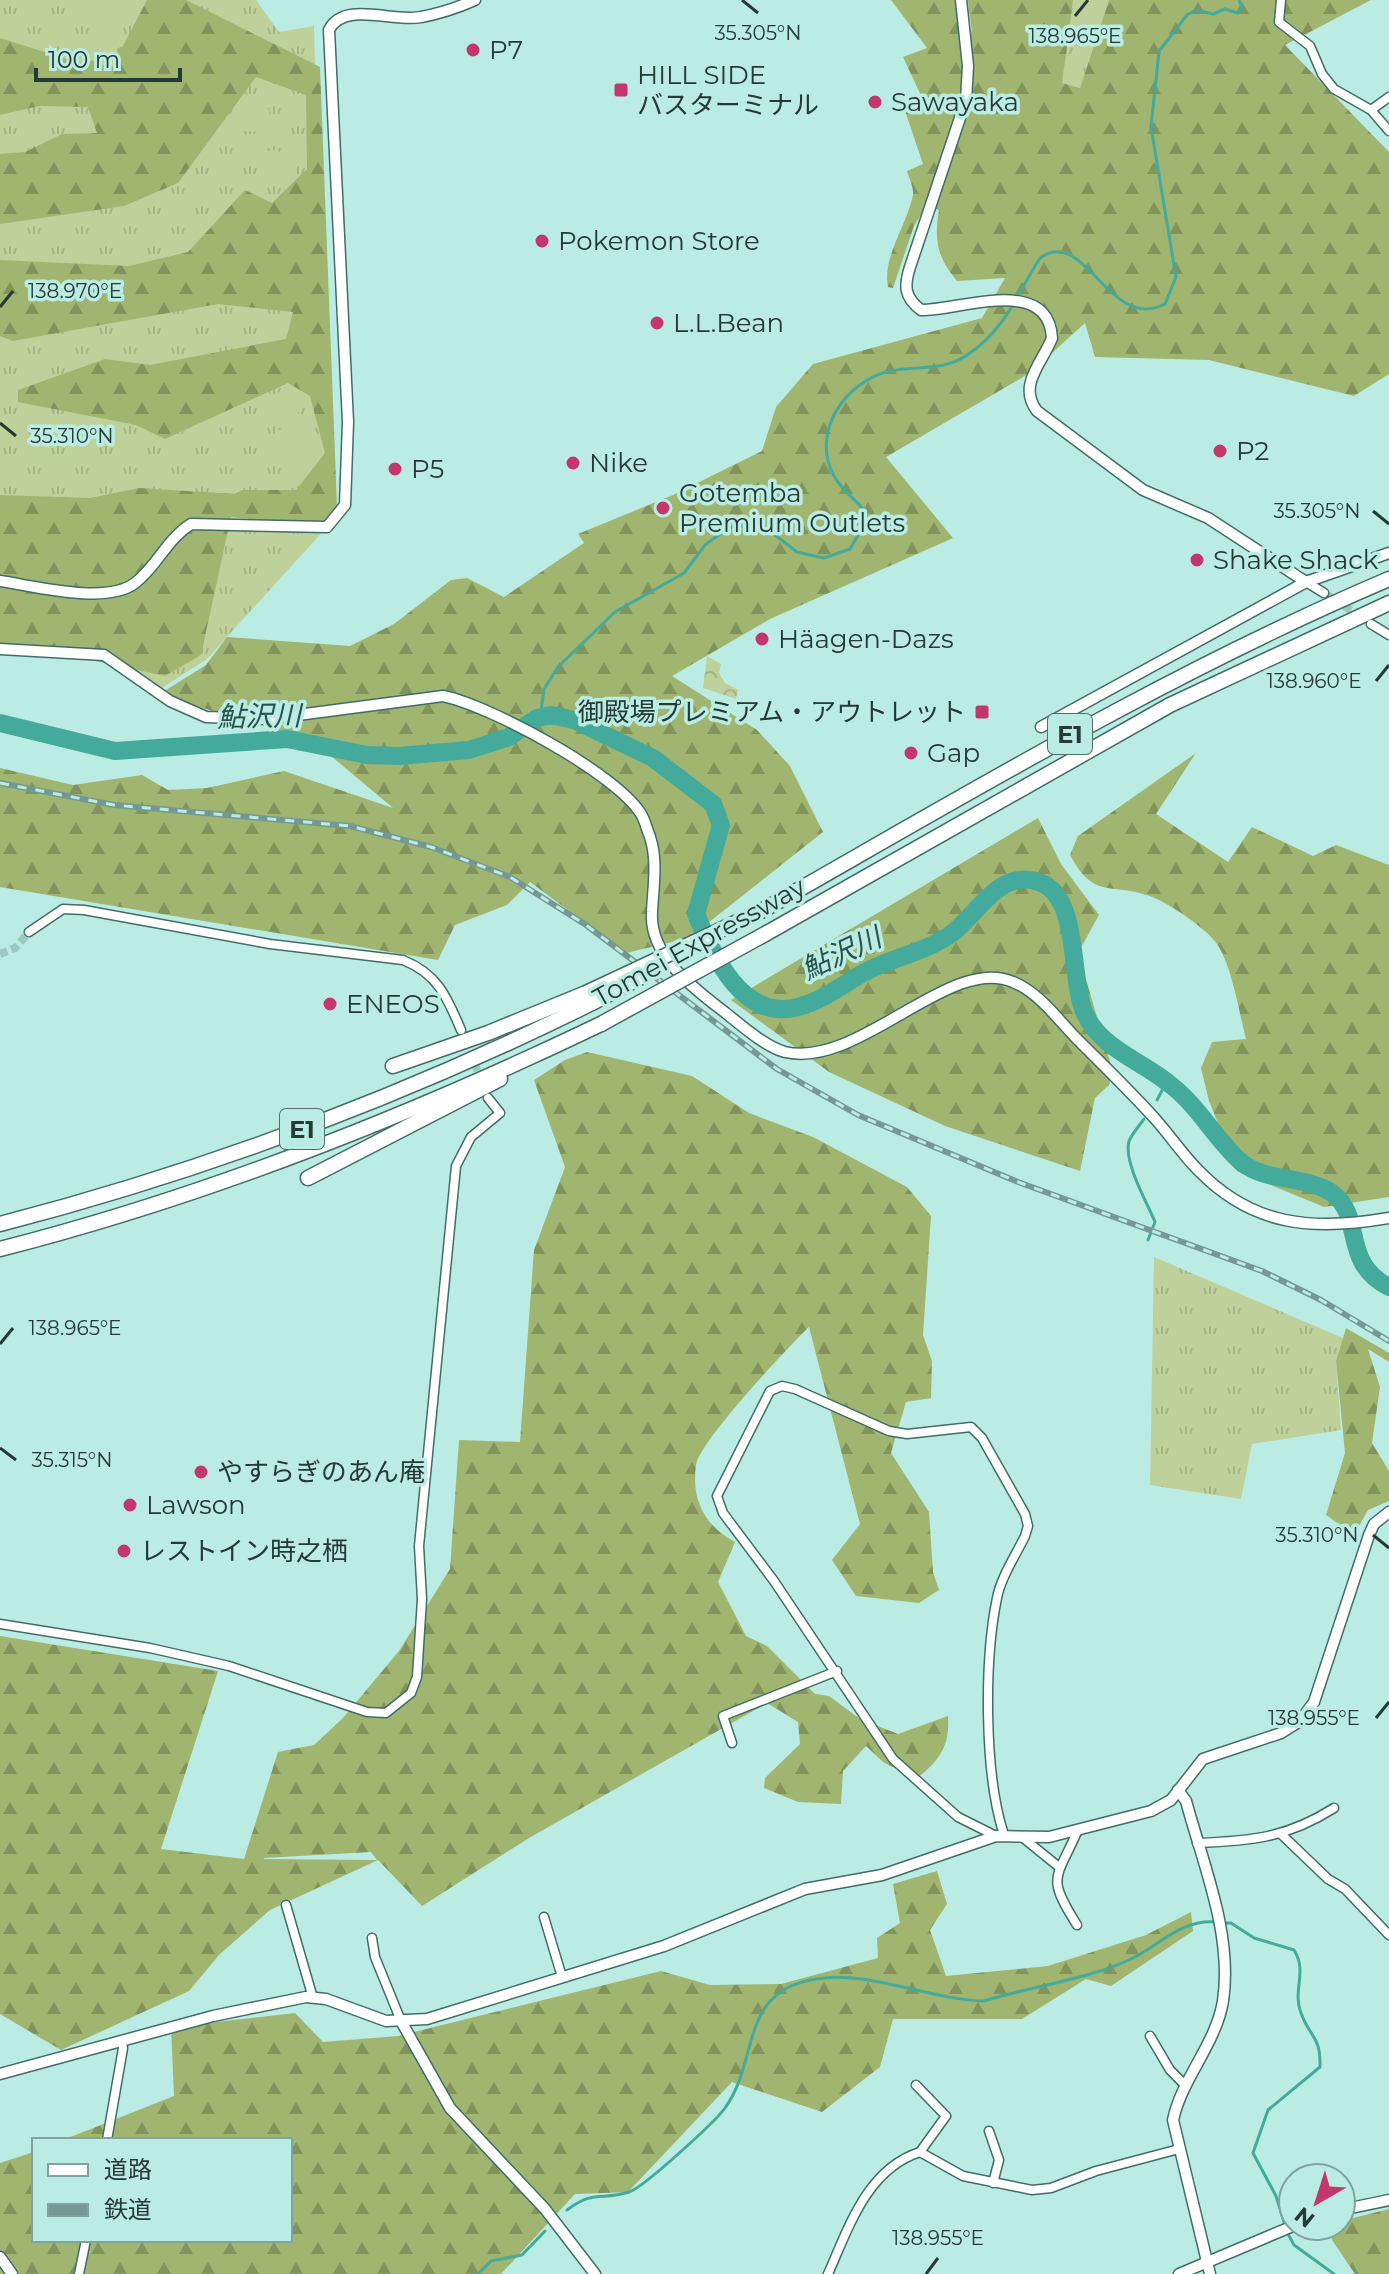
<svg xmlns="http://www.w3.org/2000/svg" width="1389" height="2274" font-family="Montserrat,'Noto Sans JP',sans-serif">
<style>
.grass{fill:url(#grass-tufts)}
.forest{fill:url(#forest-firs);fill-rule:evenodd}
.park{fill:url(#park-crowns)}
.pitch{fill:#bfd19a}
.lines{fill:none;stroke-linecap:round;stroke-linejoin:round}
.stream{stroke:#44aa9b;stroke-width:3}
.river{stroke:#44aa9b;stroke-width:18}
.minor-tunnel{stroke:#9dc8c0;stroke-width:8;stroke-dasharray:8 4;stroke-linecap:butt}
.minor-casing{stroke:#406d66;stroke-width:11}
.tertiary-casing{stroke:#406d66;stroke-width:13}
.motorway-casing{stroke:#406d66;stroke-width:17}
.minor{stroke:#fff;stroke-width:8}
.tertiary{stroke:#fff;stroke-width:10}
.motorway{stroke:#fff;stroke-width:14}
.rail-casing{stroke:#759992;stroke-width:6}
.rail{stroke:#bbece3;stroke-width:3;stroke-dasharray:9;stroke-linecap:butt}
.motorway-bridge-casing{stroke:#406d66;stroke-width:17;stroke-linecap:butt}
.motorway-bridge{stroke:#fff;stroke-width:14}
.ticks{fill:none;stroke:#253935;stroke-width:3}
.poi-dot{fill:#c3376b;stroke:#bbece3;stroke-width:3}
.labels{text-anchor:middle;dominant-baseline:central;stroke-width:7;stroke-linejoin:round;paint-order:stroke}
.shield{fill:#bbece3;stroke:#526f69;stroke-width:2}
.shield-label{font-size:24px;font-weight:bold;fill:#253935}
.poi-label{font-size:26px;fill:#253935;stroke:#bbece3;text-anchor:start}
.street-label{font-size:26px;fill:#253935;stroke:#bbece3}
.water-label{font-size:28px;font-style:italic;fill:#27534c;stroke:#bbece3}
.ticks-label{font-size:20px;text-anchor:middle;fill:#253935;stroke:#bbece3;stroke-width:7;stroke-linejoin:round;paint-order:stroke}
</style>
<defs>
<pattern id="grass-tufts" width="24" height="20" patternUnits="userSpaceOnUse" patternTransform="scale(2)"><rect width="24" height="20" fill="#bfd19a"/><path d="M3 7l-1-3M5 7V3M7 7l1-3M15 17l-1-3M17 17v-4M19 17l1-3" fill="none" stroke="#a4b485"/></pattern>
<pattern id="forest-firs" width="22" height="20" patternUnits="userSpaceOnUse" patternTransform="scale(2)"><rect width="22" height="20" fill="#a0b56f"/><path d="M5 1l3.5 6h-7zM16 11l3.5 6h-7z" fill="#82945c"/></pattern>
<pattern id="park-crowns" width="20" height="18" patternUnits="userSpaceOnUse" patternTransform="scale(2)"><rect width="20" height="18" fill="#bfd19a"/><path d="M2 6a3 3 0 1 1 6 0M12 15a3 3 0 1 1 6 0" fill="none" stroke="#a4b485"/></pattern>
</defs>
<rect width="100%" height="100%" fill="#bbece3"/>
<g class="grass">
<polygon points="0,0 256,0 279,32 314,26 327,527 207,659 162,688 112,653 0,646"/>
<polygon points="964,0 1109,0 1080,88 983,61"/>
<polygon points="1154,1257 1343,1338 1336,1361 1341,1430 1252,1444 1241,1499 1150,1485"/>
</g>
<g class="forest">
<polygon points="147,0 186,0 320,67 337,506 327,527 231,517 201,655 165,676 54,652 0,648 0,495 90,498 139,488 235,494 242,490 296,490 325,453 310,396 288,383 165,439 136,425 18,402 18,390 105,359 150,365 286,339 293,312 218,304 13,341 0,336 0,260 129,266 188,252 245,190 272,203 307,169 306,95 256,77 178,183 124,206 0,224 0,154 25,152 62,134 97,133 88,107 39,106 0,115 0,38 83,64 123,46"/>
<path d="M891 0H958L972 33 968 0H1073L1062 83 1080 88 1109 0H1371L1285 45 1389 152V374L1354 396 1209 360 1095 357 1085 323 1030 373 886 457 953 538 770 619 672 676 757 730 790 766 823 832 689 938 626 953 530 882 507 905 455 925 438 960 0 887V768L73 785 142 775 168 790 207 788 284 771 393 808 312 740 158 695 206 665 227 637 350 646 394 624 451 580 467 578 504 597 584 543 578 534 673 495 762 451 776 407 813 364 982 318 1005 278 957 281C937 257 934 241 939 210L927 205 914 226 893 288 888 287C882 257 907 225 913 195 914 188 909 178 907 171L923 164 905 111 924 102 903 57 927 48Z"/>
<path d="M1196 753 1156 814 1228 862 1252 827 1313 856 1336 845 1389 865V1197L1324 1207 1237 1171 1209 1101 1201 1068 1212 1042 1246 1039C1239 1012 1232 966 1217 944 1206 928 1170 904 1152 897 1113 881 1095 902 1070 855L1078 836Z"/>
<polygon points="1038,818 1061,864 1099,915 1073,962 1085,976 1113,1072 1109,1085 1095,1098 1080,1171 945,1126 829,1072 731,1000"/>
<path d="M587 1052 692 1076 749 1113 813 1137 907 1187 931 1216 923 1335 932 1361 931 1398 906 1402 891 1453 929 1512 933 1572 939 1590 919 1603 856 1596 832 1560 860 1524 809 1327C788 1347 699 1442 696 1465 691 1500 705 1526 735 1542L718 1582 746 1636 767 1646 815 1694 829 1696 860 1719 898 1734 948 1716C950 1746 940 1760 916 1779L883 1762 866 1746 843 1771 841 1804 798 1802 764 1788 765 1778 800 1744 798 1722 767 1703 529 1838 422 1906 378 1860 270 1910 219 1955 189 1991 61 2050 0 2014V1636L218 1671 161 1849 244 1859 278 1752 314 1745 343 1718 399 1651 450 1569 459 1440 520 1442 534 1250 565 1167 534 1080 565 1060ZM371 1852 377 1860 264 1859V1858Z"/>
<polygon points="1346,1328 1389,1353 1389,1362 1368,1349 1380,1387 1372,1443 1389,1471 1389,1501 1368,1510 1354,1535 1326,1515 1345,1453 1336,1361"/>
<polygon points="937,1871 947,1904 930,1930 946,1976 1048,1966 1146,1935 1191,1912 1193,1931 1111,1986 1086,1979 1022,2019 893,2019 880,2067 822,2112 732,2082 628,2192 575,2194 501,2274 0,2274 0,2163 34,2152 34,2240 290,2240 290,2140 63,2140 174,2096 171,2027 295,2013 323,2042 398,2036 661,1971 710,1985 781,1984 878,1958 877,1938 900,1923 893,1884"/>
<polygon points="1389,2209 1389,2274 1355,2274 1332,2240 1331,2226 1341,2226 1341,2221"/>
</g>
<polygon class="park" points="707,656 721,664 719,673 725,683 738,690 736,699 703,688"/>
<g class="pitch">
<circle cx="107" cy="16" r="15"/>
<path d="M96 39 116 43 118 57 114 67C100 66 90 62 85 50Z"/>
<path d="M253 105 269 109C272 119 266 127 259 132L243 131 245 112Z"/>
<polygon points="276,150 298,164 294,175 270,176 263,168 267,151"/>
<path d="M282 390 295 396 301 406 297 416C283 421 268 421 261 405Z"/>
<polygon points="288,428 300,431 311,443 309,454 302,458 280,450 276,431"/>
</g>
<g class="lines">
<g class="stream">
<path d="M540 718 544 689 558 667 615 612 684 573 705 545 728 528 749 525 766 528 797 552 824 558 850 549 867 520 865 511C855 499 840 489 833 474 811 431 846 381 890 371 918 365 942 372 967 355 1005 331 1018 292 1040 258 1085 225 1109 333 1165 304L1176 277 1151 127 1159 51 1187 15 1196 10 1213 14 1225 9 1238 13 1242 8 1239 0"/>
<polyline points="1157,1100 1167,1081"/>
<path d="M1144 1119C1139 1126 1132 1134 1129 1141 1123 1162 1148 1204 1155 1222L1148 1240"/>
<path d="M1223 1923H1231L1254 1938 1294 1950C1308 1972 1292 1990 1301 2013 1310 2038 1321 2036 1320 2067L1268 2110 1253 2153 1276 2196 1285 2225"/>
<path d="M567 2210C595 2189 601 2201 629 2192 643 2188 715 2122 725 2108 760 2060 738 1991 816 1979 868 1970 931 2000 984 2001 1029 1987 1094 1978 1133 1958 1161 1944 1182 1919 1216 1922"/>
<polyline points="1287,2232 1294,2245 1334,2274"/>
<polyline points="478,2274 491,2261 522,2255 545,2231"/>
</g>
<path class="river" d="M0 723 115 751 287 739 367 755 399 756 469 750 509 737 537 718 551 715 574 720 653 758 713 804 721 825 696 914C713 955 742 1022 798 1007 825 1000 844 983 867 971 894 957 926 952 951 934 977 916 998 868 1039 882 1081 896 1069 980 1085 1014 1102 1050 1143 1061 1172 1086 1199 1107 1216 1140 1241 1162 1267 1183 1306 1175 1332 1193 1365 1217 1340 1262 1389 1287"/>
<g class="minor-tunnel">
<polyline points="1324,593 1361,617"/>
<polyline points="0,954 15,948 29,932"/>
<polyline points="461,1030 482,1082"/>
</g>
<defs>
<g id="minor">
<polyline points="1281,0 1279,22 1310,46 1322,74 1334,89 1371,110 1389,131"/>
<polyline points="1371,110 1389,97"/>
<polyline points="1306,582 1324,593"/>
<polyline points="1371,624 1389,635"/>
<path d="M29 932 63 909 84 910 270 944 403 960C438 974 447 997 461 1030"/>
<polyline points="0,1624 150,1648 229,1666 367,1712 386,1713 411,1693 417,1677 422,1599 419,1546 456,1166 471,1137 500,1113 488,1098"/>
<polyline points="732,1743 723,1716 837,1671"/>
<polyline points="1281,1834 1328,1879 1345,1889 1389,1935"/>
<path d="M996 1836 958 1817 893 1759 774 1581 723 1513 717 1496 770 1391 782 1386 795 1389 889 1431 907 1434 971 1427 982 1438 1025 1514 1028 1526 1025 1536C1016 1555 1001 1577 997 1598 984 1661 984 1774 1004 1835"/>
<polyline points="1022,1837 1059,1867"/>
<path d="M1197 1843C1251 1841 1287 1838 1334 1808"/>
<polyline points="286,1905 313,1998"/>
<polyline points="544,1917 562,1977"/>
<path d="M1077 1925C1046 1876 1056 1880 1077 1832"/>
<polyline points="372,1938 375,1957 401,2021"/>
<polyline points="1150,2036 1170,2070 1185,2085"/>
<polyline points="916,2085 946,2116 920,2152"/>
<polyline points="989,2131 999,2160 993,2183"/>
<polyline points="107,2140 123,2048"/>
<polyline points="79,2274 86,2240"/>
<path d="M828 2274C849 2227 867 2169 920 2152L963 2176 1032 2190 1051 2188 1096 2171 1179 2149"/>
</g>
<g id="tertiary">
<path d="M961 0 968 66 966 100 910 267C904 286 904 297 921 310 958 311 1048 274 1052 338 1043 362 1017 385 1037 411L1143 490 1208 518 1306 582"/>
<path d="M0 581C34 586 107 605 135 583 157 566 167 539 191 524L327 527 345 505 348 422 329 30C344 0 393 23 421 17 438 14 459 7 475 0"/>
<path d="M0 649 104 655 170 701 206 717 267 719 443 696C489 705 617 774 641 814 645 820 647 830 650 837 658 861 653 888 652 912 649 957 695 989 727 1014 742 1026 766 1047 785 1052 859 1069 950 954 1013 982 1040 993 1058 1020 1078 1040 1105 1067 1132 1093 1157 1121 1171 1137 1183 1155 1198 1170 1253 1227 1314 1231 1389 1218"/>
<polyline points="1041,727 1306,582 1389,553"/>
<path d="M1178 1790 1186 1801C1203 1864 1233 1935 1223 2001 1216 2044 1182 2078 1173 2120L1210 2274"/>
<polyline points="401,2021 450,2108 545,2209 595,2274"/>
<polyline points="0,2074 213,2016 306,1997 326,1999 386,2021 427,2019 664,1946 805,1889 882,1875 996,1836 1049,1837 1151,1811 1171,1800 1203,1759 1281,1733 1300,1721 1314,1702 1369,1535 1374,1524 1389,1512"/>
<polyline points="1341,2210 1389,2200"/>
<polyline points="0,2257 12,2274"/>
<polyline points="1179,2274 1293,2226"/>
</g>
<g id="motorway">
<path d="M763 910C969 793 1170 672 1389 579"/>
<polyline points="767,933 1170,705 1389,603"/>
<polyline points="393,1066 488,1033 586,993"/>
<polyline points="308,1178 500,1079"/>
<path d="M0 1224C205 1171 402 1097 592 1003"/>
<path d="M0 1249C208 1196 407 1117 601 1024"/>
</g>
</defs>
<use href="#minor" class="minor-casing"/>
<use href="#tertiary" class="tertiary-casing"/>
<use href="#motorway" class="motorway-casing"/>
<use href="#minor" class="minor"/>
<use href="#tertiary" class="tertiary"/>
<use href="#motorway" class="motorway"/>
<defs>
<polyline id="rail" points="0,783 114,805 350,826 431,847 510,877 586,925 777,1069 858,1115 1018,1182 1262,1271 1321,1300 1389,1341"/>
</defs>
<use href="#rail" class="rail-casing"/>
<use href="#rail" class="rail"/>
<defs>
<g id="motorway-bridge">
<polyline points="586,993 763,910"/>
<polyline points="592,1003 641,977"/>
<polyline points="601,1024 767,933"/>
</g>
</defs>
<use href="#motorway-bridge" class="motorway-bridge-casing"/>
<use href="#motorway-bridge" class="motorway-bridge"/>
</g>
<path class="ticks" d="M742 0 758 13M1075 16 1088 0M0 307 13 291M0 423 16 436M1373 511 1389 524M1376 681 1389 665M0 1344 13 1328M0 1448 16 1460M1373 1535 1389 1548M1376 1718 1389 1702M926 2274 938 2258"/>
<g class="poi-dot">
<circle cx="473" cy="50" r="8"/>
<rect x="613" y="82" width="16" height="16" rx="4"/>
<circle cx="875" cy="102" r="8"/>
<circle cx="542" cy="241" r="8"/>
<circle cx="657" cy="323" r="8"/>
<circle cx="1220" cy="451" r="8"/>
<circle cx="573" cy="463" r="8"/>
<circle cx="395" cy="469" r="8"/>
<circle cx="663" cy="508" r="8"/>
<circle cx="1197" cy="560" r="8"/>
<circle cx="762" cy="639" r="8"/>
<rect x="974" y="704" width="16" height="16" rx="4"/>
<circle cx="911" cy="753" r="8"/>
<circle cx="330" cy="1004" r="8"/>
<circle cx="201" cy="1472" r="8"/>
<circle cx="130" cy="1505" r="8"/>
<circle cx="124" cy="1551" r="8"/>
</g>
<g class="labels">
<g class="shield">
<rect x="1048" y="714" width="44" height="40" rx="6"/>
<rect x="280" y="1109" width="44" height="40" rx="6"/>
</g>
<g class="shield-label">
<text x="1070" y="734">E1</text>
<text x="302" y="1129">E1</text>
</g>
<g class="poi-label">
<text x="489" y="50">P7</text>
<text x="637" y="75">HILL SIDE<tspan x="637" dy="30">バスターミナル</tspan></text>
<text x="891" y="102">Sawayaka</text>
<text x="558" y="241">Pokemon Store</text>
<text x="673" y="323">L.L.Bean</text>
<text x="1236" y="451">P2</text>
<text x="589" y="463">Nike</text>
<text x="411" y="469">P5</text>
<text x="679" y="493">Gotemba<tspan x="679" dy="30">Premium Outlets</tspan></text>
<text x="1213" y="560">Shake Shack</text>
<text x="778" y="639">Häagen-Dazs</text>
<text x="966" y="712" text-anchor="end">御殿場プレミアム・アウトレット</text>
<text x="927" y="753">Gap</text>
<text x="346" y="1004">ENEOS</text>
<text x="217" y="1472">やすらぎのあん庵</text>
<text x="146" y="1505">Lawson</text>
<text x="140" y="1551">レストイン時之栖</text>
</g>
<g class="street-label">
<text transform="translate(699 942) rotate(-29)">Tomei Expressway</text>
</g>
<g class="water-label">
<text transform="translate(259 716) rotate(-1)">鮎沢川</text>
<text transform="translate(841 953) rotate(-25)">鮎沢川</text>
</g>
</g>
<g class="ticks-label">
<text x="758" y="40">35.305°N</text>
<text x="1075" y="43">138.965°E</text>
<text x="75" y="298">138.970°E</text>
<text x="72" y="443">35.310°N</text>
<text x="1317" y="518">35.305°N</text>
<text x="1314" y="688">138.960°E</text>
<text x="75" y="1335">138.965°E</text>
<text x="72" y="1467">35.315°N</text>
<text x="1317" y="1542">35.310°N</text>
<text x="1314" y="1725">138.955°E</text>
<text x="938" y="2245">138.955°E</text>
</g>
<rect x="32" y="2138" width="260" height="104" fill="#bbece3" stroke="#7fa49d" stroke-width="2"/>
<rect x="48" y="2164" width="40" height="12" fill="#ffffff" stroke="#7fa49d" stroke-width="2"/>
<text x="104" y="2178" font-size="24" fill="#253935">道路</text>
<rect x="48" y="2204" width="40" height="12" fill="#759992" stroke="#7fa49d" stroke-width="2"/>
<text x="104" y="2218" font-size="24" fill="#253935">鉄道</text>
<g transform="translate(1317 2202) rotate(219)"><circle r="38" fill="#bbece3" stroke="#7fa49d" stroke-width="2"/>
<path d="M0-6L14 30L0 20L-14 30Z" fill="#c3376b"/>
<text y="-12" font-size="22" font-weight="bold" text-anchor="middle" fill="#253935">N</text>
</g>
<path d="M36 68v12h144v-12" fill="none" stroke="#253935" stroke-width="4"/>
<text x="48" y="68" font-size="24" fill="#253935" stroke="#bbece3" stroke-width="6" paint-order="stroke">100 m</text>
</svg>
